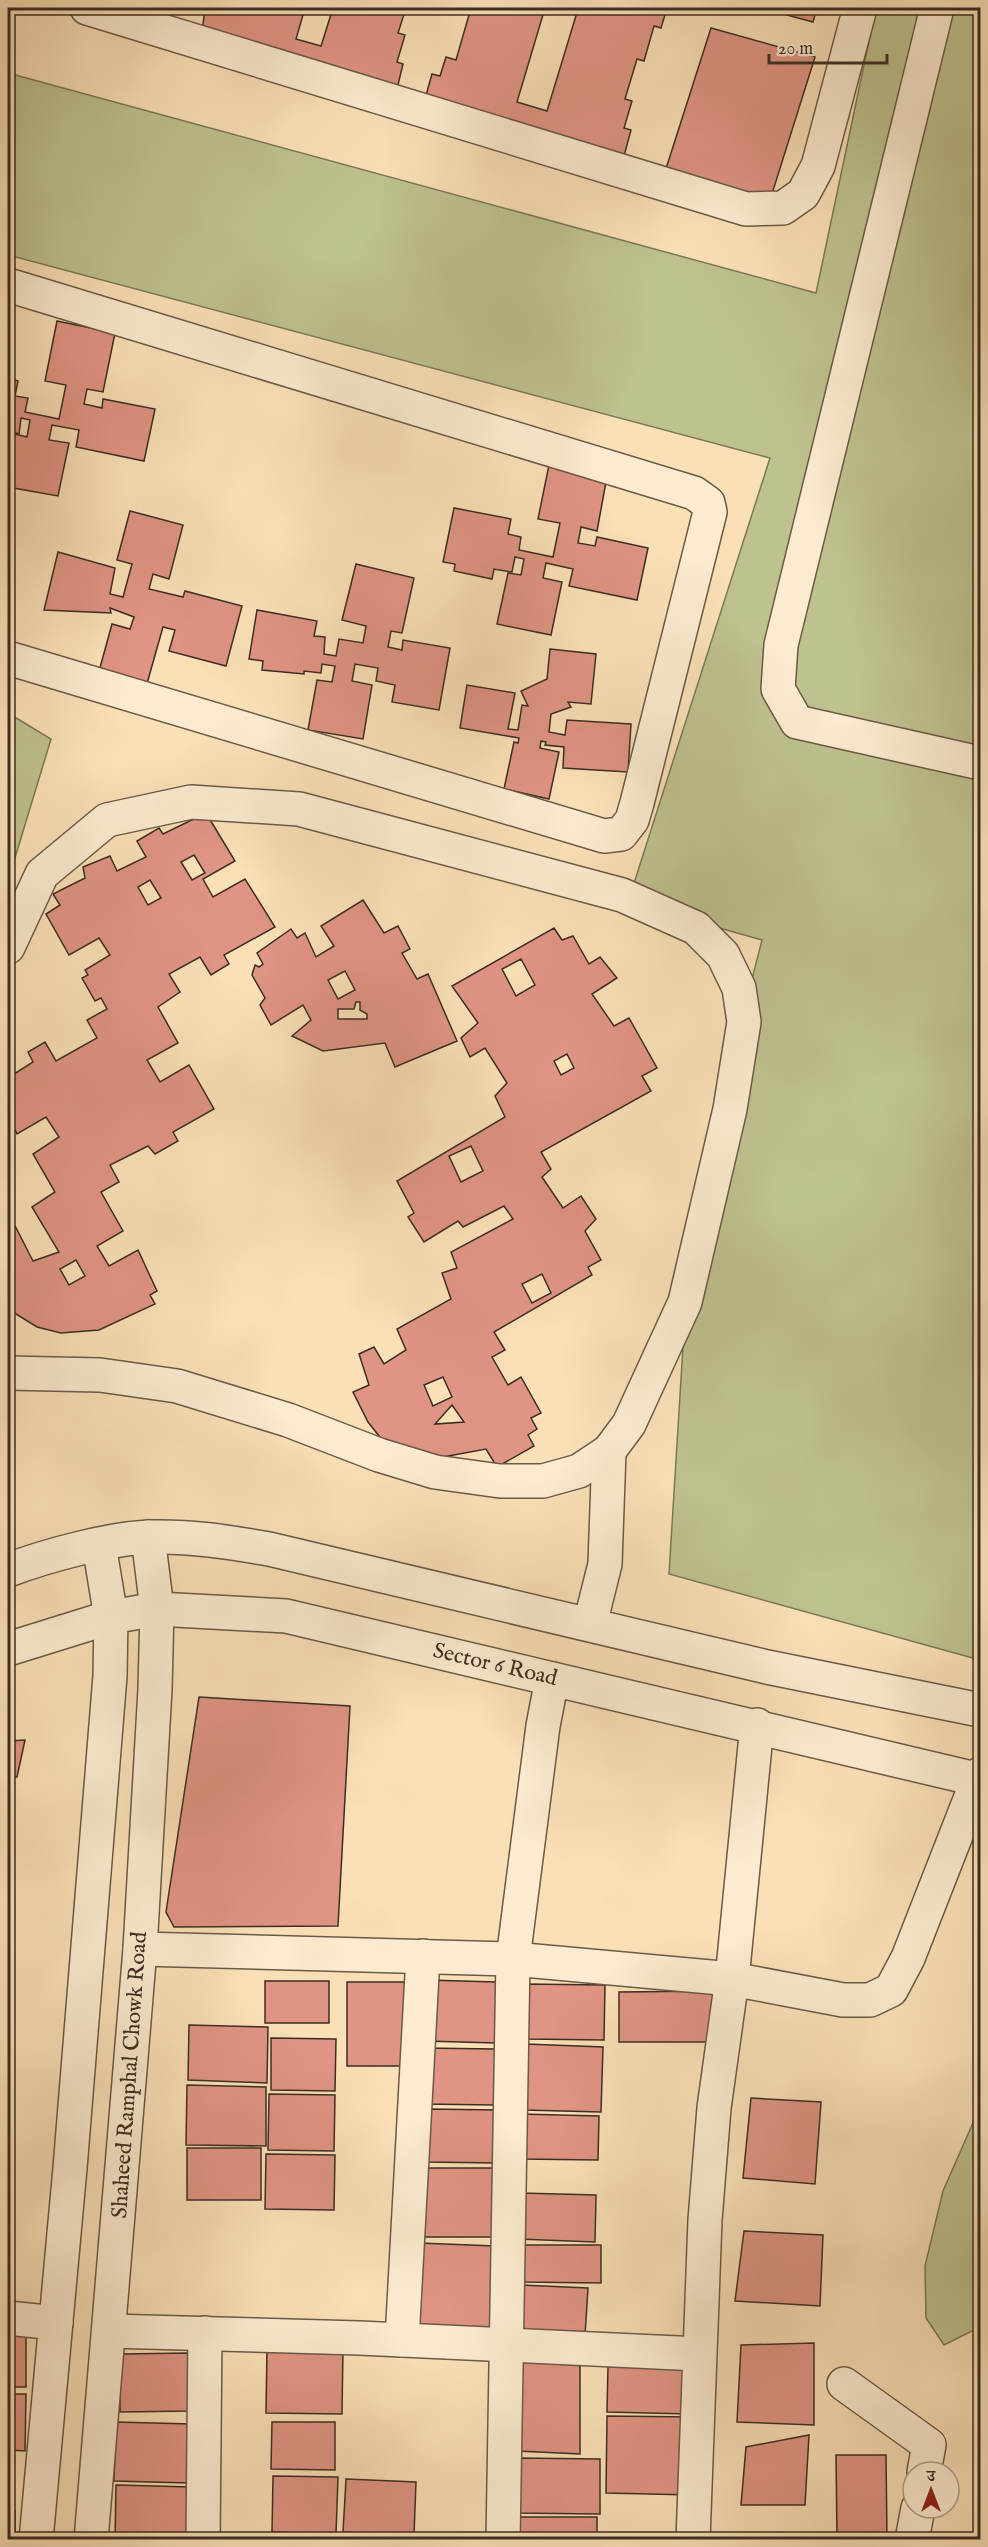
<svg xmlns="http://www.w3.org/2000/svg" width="988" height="2547" font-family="'IM FELL English','Noto Serif Devanagari',serif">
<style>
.green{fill:#bec28f;stroke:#7c7858;stroke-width:1.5}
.building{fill:#e09484;stroke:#3b2e22;stroke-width:1.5;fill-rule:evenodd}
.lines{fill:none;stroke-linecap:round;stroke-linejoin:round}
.minor-casing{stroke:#6b5a47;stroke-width:36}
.minor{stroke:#fcebd0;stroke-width:33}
.labels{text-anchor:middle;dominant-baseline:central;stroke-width:6;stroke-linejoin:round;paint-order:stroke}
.street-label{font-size:22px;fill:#3b2e22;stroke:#fcebd0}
</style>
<rect width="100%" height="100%" fill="#fae0b7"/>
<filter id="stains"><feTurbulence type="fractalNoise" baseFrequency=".00333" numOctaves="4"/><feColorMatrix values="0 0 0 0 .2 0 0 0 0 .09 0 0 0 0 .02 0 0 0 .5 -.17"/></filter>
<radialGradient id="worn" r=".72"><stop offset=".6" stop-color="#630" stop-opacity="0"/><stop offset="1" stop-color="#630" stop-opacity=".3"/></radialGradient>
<g class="green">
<polygon points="876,8 980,8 980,1660 669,1574 691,1217 762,940 628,902 770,458 8,255 8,73 816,293"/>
<polygon points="8,713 51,739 8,881"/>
<polygon points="980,2107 980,2327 944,2345 926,2318 925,2266 943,2191"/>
</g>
<g class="building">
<polygon points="205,8 305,8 296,39 321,46 333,8 406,8 398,33 405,35 397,62 403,64 396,93 202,33"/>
<polygon points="471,8 545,8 517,102 547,111 578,9 572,8 667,8 661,28 654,26 644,61 637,59 625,99 632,101 624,128 631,130 624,156 425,99 432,74 440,76 446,57 456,60"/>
<polygon points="784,8 817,8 813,22 783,14"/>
<polygon points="711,28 815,57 771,197 664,175"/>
<polygon points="57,321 115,333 103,392 87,389 84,404 102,408 103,399 155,409 144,461 76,447 79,430 52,425 49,440 69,443 58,496 8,487 8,469 15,434 27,437 30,420 21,418 19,434 8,431 8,378 18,381 15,396 28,398 25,412 59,419 66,385 45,381"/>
<polygon points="550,460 608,471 597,531 581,527 578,543 595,546 597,537 648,548 637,600 569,586 573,569 546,563 543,578 562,582 551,635 497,624 508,573 521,575 524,559 515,557 512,572 494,569 492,579 454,571 455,564 443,562 454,508 511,519 508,534 521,537 519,550 553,557 560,523 538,519"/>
<polygon points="130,511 183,525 169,579 153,574 149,589 183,597 185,591 242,606 226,666 169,651 175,630 163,627 146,687 98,675 112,624 130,629 134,617 110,608 111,613 44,610 58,552 115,568 110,594 123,597 132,564 117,560"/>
<polygon points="356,564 414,578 402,633 391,631 388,647 402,650 403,640 450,648 439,710 392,702 395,685 376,681 378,668 355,664 352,681 372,685 363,739 308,730 317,680 332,682 335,666 322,664 321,673 304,671 304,674 262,670 263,661 249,659 257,610 317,621 314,636 325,637 324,654 336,656 339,639 363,643 366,626 342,620"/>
<polygon points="550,649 596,654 591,704 568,702 571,707 551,714 549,732 565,735 567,720 631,724 628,772 563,768 564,747 545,745 546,742 541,741 540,748 559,752 549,799 504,789 514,742 518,743 519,738 460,728 467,685 515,693 508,729 518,730 522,705 528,706 521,691 547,679"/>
<path d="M206 813 235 861 203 879 213 897 245 879 275 927 224 955 229 964 211 975 200 957 169 974 180 992 158 1007 178 1043 147 1060 160 1082 189 1065 214 1109 173 1132 178 1141 155 1154 148 1146 110 1165 119 1182 101 1192 123 1231 97 1246 109 1266 138 1250 157 1291 150 1295 155 1304 99 1330 61 1333 37 1327 8 1309V1222L12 1220 33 1261 59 1252 32 1207 55 1192 33 1154 59 1137 46 1117 17 1134 8 1114V1078L33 1062 28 1052 45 1042 56 1061 97 1038 87 1020 107 1009 101 998 95 1001 82 978 88 975 85 970 110 955 99 938 69 955 46 914 60 905 53 894 85 878 83 867 110 856 117 871 146 857 137 841 159 828 163 834ZM194 855 205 873 192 880 181 862ZM150 880 161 898 148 905 138 887ZM76 1260 85 1276 69 1285 60 1269Z"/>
<path d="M363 900 384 933 398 926 410 949 402 953 417 979 428 974 457 1041 395 1067 385 1043 323 1051 292 1036 311 1020 303 1005 271 1025 260 1005 265 998 252 975 255 965 259 967 263 964 257 953 291 929 297 938 305 933 316 957 334 946 321 926ZM345 971 355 990 338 999 328 980ZM356 1002H360V1010L367 1014V1019H338V1009H354Z"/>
<path d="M554 928 562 940 573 936 589 964 600 957 617 978 592 994 614 1026 629 1018 657 1068 642 1076 651 1091 541 1152 551 1169 542 1177 563 1208 581 1196 596 1219 585 1231 601 1260 588 1267 592 1275 494 1332 505 1350 492 1357 508 1385 521 1377 541 1413 531 1418 537 1429 528 1435 534 1446 497 1467 486 1449 443 1457 387 1446 368 1422 353 1392 369 1385 359 1354 374 1347 384 1364 406 1350 397 1329 451 1299 442 1273 457 1268 451 1252 513 1219 504 1206 463 1227 458 1221 424 1242 408 1217 414 1213 397 1181 505 1117 495 1096 507 1083 485 1048 470 1057 461 1038 478 1023 452 986ZM521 959 535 985 516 996 502 969ZM567 1054 574 1068 561 1075 554 1061ZM471 1146 483 1171 461 1182 449 1156ZM542 1274 551 1293 532 1303 522 1284ZM443 1377 452 1397 433 1406 424 1385ZM452 1405 464 1422 435 1424Z"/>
<polygon points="199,1697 350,1706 338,1926 174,1927 166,1912"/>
<polygon points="25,1740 17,1777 8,1777 8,1741"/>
<polygon points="426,1980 496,1982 495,2043 425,2041"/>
<rect x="265" y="1981" width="64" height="42"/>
<rect x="347" y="1982" width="69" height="84"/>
<polygon points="526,1984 605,1985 604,2040 525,2039"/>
<polygon points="715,1991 715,2042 619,2042 619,1992"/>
<polygon points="189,2025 268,2027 267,2083 188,2080"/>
<polygon points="271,2038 336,2039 335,2091 271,2090"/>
<polygon points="526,2044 603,2047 601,2112 524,2110"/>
<polygon points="423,2048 495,2049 495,2105 422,2104"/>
<polygon points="187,2085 266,2087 266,2146 186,2145"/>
<polygon points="269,2094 335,2095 334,2151 268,2150"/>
<polygon points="751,2098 821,2102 815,2184 743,2178"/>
<polygon points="426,2109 499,2110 498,2163 425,2162"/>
<polygon points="520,2114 599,2116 598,2160 520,2159"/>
<rect x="187" y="2148" width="74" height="52"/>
<polygon points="266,2154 335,2155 334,2210 265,2209"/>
<rect x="422" y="2168" width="76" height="69"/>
<polygon points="520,2193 596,2195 595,2242 518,2239"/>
<polygon points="744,2231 823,2235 820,2306 735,2301"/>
<polygon points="419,2243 495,2246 491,2339 415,2336"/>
<polygon points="521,2245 601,2245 601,2283 521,2282"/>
<polygon points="521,2285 588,2288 585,2336 518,2333"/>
<rect x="8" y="2330" width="18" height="57"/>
<polygon points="814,2343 814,2425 737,2422 741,2345"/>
<polygon points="267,2347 343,2348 342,2414 266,2413"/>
<polygon points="189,2353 190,2411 120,2412 120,2354"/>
<polygon points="519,2362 580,2362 580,2454 517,2451"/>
<polygon points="608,2366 691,2368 690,2414 607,2412"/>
<polygon points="8,2394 26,2394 25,2451 8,2450"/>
<polygon points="607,2416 693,2417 692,2495 606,2493"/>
<polygon points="116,2422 191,2424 189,2483 114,2481"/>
<polygon points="272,2422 335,2422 335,2470 271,2469"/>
<polygon points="809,2435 805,2505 741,2505 746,2447"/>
<polygon points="836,2455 886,2455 887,2538 837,2538"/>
<polygon points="516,2458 600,2459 600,2514 515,2513"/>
<polygon points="273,2476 338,2477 336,2534 272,2532"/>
<polygon points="346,2479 416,2482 414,2535 343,2532"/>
<polygon points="116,2485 190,2487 189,2540 115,2540"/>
<polygon points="8,2510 15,2511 15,2540 8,2540"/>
<rect x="519" y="2517" width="78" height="23"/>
</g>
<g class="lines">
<defs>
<g id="minor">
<polyline points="87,8 746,209 783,208 803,194 818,166 860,8"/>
<polyline points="937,8 781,645 778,689 797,722 980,763"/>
<polyline points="8,285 694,493 708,503 710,512 637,803 632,820 621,834 604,836 8,658"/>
<polyline points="8,947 42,874 107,820 191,802 299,809 622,895 696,928 723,955 739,988 744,1022 730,1109 685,1302 629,1424 609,1451 579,1471 543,1481 500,1481 435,1472 379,1455 288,1420 177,1386 100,1375 8,1373"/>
<path d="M8 1570C46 1556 110 1538 151 1537 191 1536 229 1542 269 1549L767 1667 980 1710"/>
<polyline points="590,1624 605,1564 609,1451"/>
<polyline points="8,1649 111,1617 157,1609 286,1616 980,1780"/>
<polyline points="140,1949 513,1959 732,1979 843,2000 870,2000 891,1990 908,1958 980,1774"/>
<polyline points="8,2318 56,2323"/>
<polyline points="109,2331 359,2338 699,2354"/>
<polyline points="402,2340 423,1956"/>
<polyline points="844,2384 929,2445 924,2472"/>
<polyline points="36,2540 70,2168 110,1676 111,1617 99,1545"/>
<polyline points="91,2540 140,1949 155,1689 157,1609 148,1537"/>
<polyline points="203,2540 205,2333"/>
<polyline points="503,2540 513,1959 543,1726 552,1679"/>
<polyline points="693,2540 705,2220 714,2108 732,1979 757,1725"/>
<polyline points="912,2540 918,2508"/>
</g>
</defs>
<use href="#minor" class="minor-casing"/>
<use href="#minor" class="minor"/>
</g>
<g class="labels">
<g class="street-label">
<text transform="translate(495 1665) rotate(13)">Sector 6 Road</text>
<text transform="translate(130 2075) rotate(-86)">Shaheed Ramphal Chowk Road</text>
</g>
</g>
<rect width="988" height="2547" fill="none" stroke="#fae0b7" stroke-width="30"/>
<rect x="9" y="9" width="970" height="2529" fill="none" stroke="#3b2e22" stroke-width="3"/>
<rect x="15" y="15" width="958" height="2517" fill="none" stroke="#3b2e22" stroke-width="1.5"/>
<g transform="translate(931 2490)"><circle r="28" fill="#fcebd0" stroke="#af9f8a" stroke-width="1.5"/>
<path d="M0-4.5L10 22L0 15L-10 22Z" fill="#8f2418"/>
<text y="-9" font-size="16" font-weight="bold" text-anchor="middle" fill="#3b2e22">उ</text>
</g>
<path d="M769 54v9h118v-9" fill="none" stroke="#3b2e22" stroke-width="3"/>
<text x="778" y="54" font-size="18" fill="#3b2e22" stroke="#fcebd0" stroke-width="4.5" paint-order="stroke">20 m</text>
<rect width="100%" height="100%" filter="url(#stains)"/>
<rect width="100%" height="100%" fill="url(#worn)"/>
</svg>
